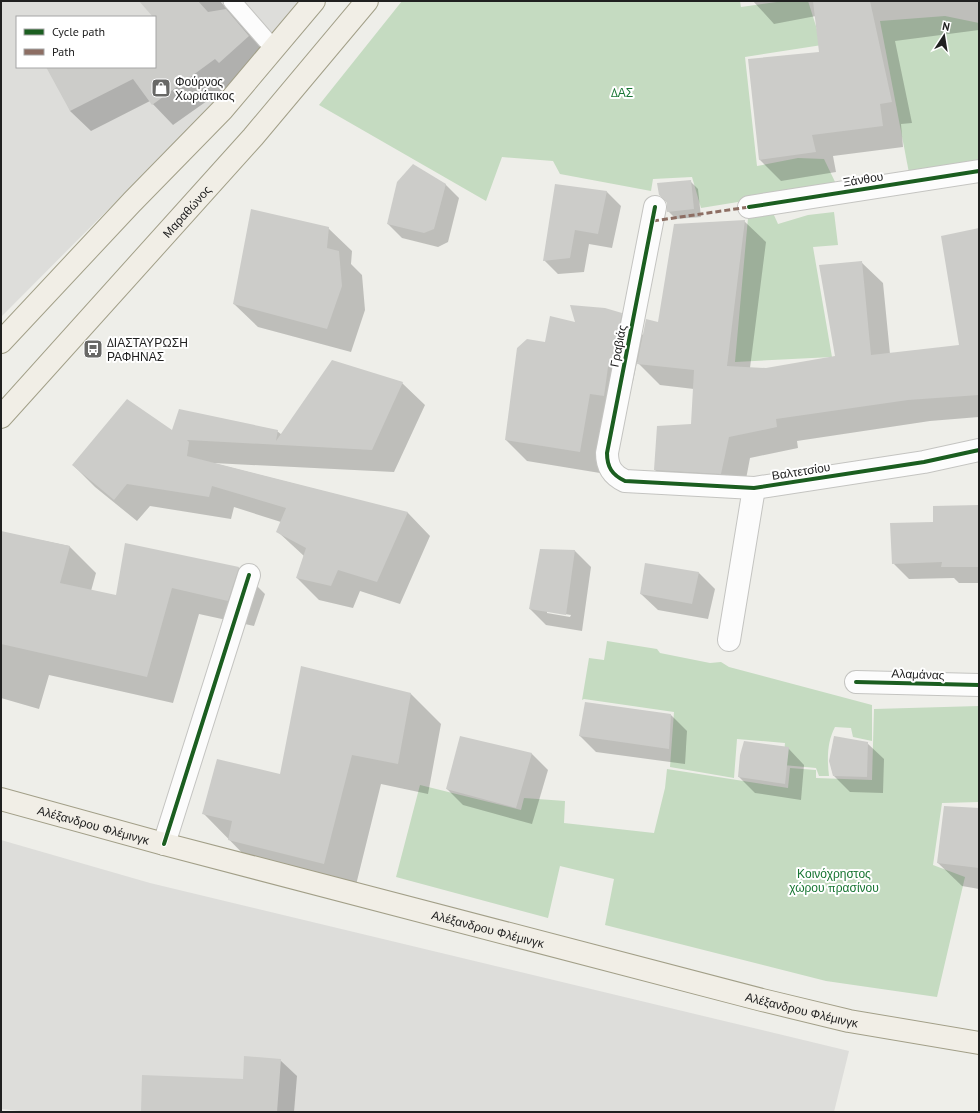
<svg xmlns="http://www.w3.org/2000/svg" width="980" height="1113" font-family="'PT Sans',sans-serif">
<style>
.residential{fill:#ddddda;fill-rule:evenodd}
.forest{fill:#c5dbc1}
.shadow{fill:#0003;fill-rule:evenodd}
.building{fill:#ccccc9}
.lines{fill:none;stroke-linecap:round;stroke-linejoin:round}
.service-casing{stroke:#c4c4c1;stroke-width:19}
.minor-casing{stroke:#c4c4c1;stroke-width:24}
.primary-casing{stroke:#a29f88;stroke-width:24}
.service{stroke:#fcfcfc;stroke-width:17}
.minor{stroke:#fcfcfc;stroke-width:22}
.primary{stroke:#f1eee6;stroke-width:22}
.quiet{stroke:#8d6e63;stroke-width:3;stroke-dasharray:6 3;stroke-linecap:butt}
.cycleway-casing{stroke:#fff;stroke-width:6}
.cycleway{stroke:#1b5e20;stroke-width:4}
.labels{text-anchor:middle;dominant-baseline:central;stroke-width:4;stroke-linejoin:round;paint-order:stroke}
.poi-label{font-size:12px;fill:#202020;stroke:#fff;text-anchor:start}
.park-label{font-size:12px;fill:#177532;stroke:#fff}
.street-label{font-size:12px;fill:#202020;stroke:#fff}
</style>
<rect width="100%" height="100%" fill="#eeeee9"/>
<g class="residential">
<path d="M1 1H308L257 60 1 317ZM17 17H155V67H17Z"/>
<polygon points="1,840 150,883 849,1051 834,1112 30,1112 1,1109"/>
</g>
<g class="forest">
<polygon points="402,1 740,1 741,7 784,1 808,1 822,45 745,57 757,166 798,158 824,159 837,186 701,208 692,177 653,179 651,191 560,174 553,161 502,157 486,201 319,105"/>
<polygon points="945,16 979,23 979,160 909,173 880,21"/>
<polygon points="769,204 778,224 808,215 834,212 838,245 813,247 832,357 735,362 749,207"/>
<path d="M607 641 657 649 660 653 710 663 721 662 729 667 872 705V741L853 737 851 728 835 727C827 742 827 759 829 776H819L816 768 783 765 785 743 737 739 734 778 670 767 674 712 584 699 582 700 589 658 604 660Z"/>
<polygon points="979,706 979,802 942,803 933,865 965,877 937,997 826,981 605,925 614,879 560,866 548,918 396,877 420,785 521,810 524,798 565,801 564,823 654,833 665,788 667,769 788,788 790,768 816,770 816,778 872,780 874,709"/>
</g>
<g class="shadow">
<polygon points="140,1 220,1 269,57 173,125 150,101 91,131 70,111 66,67 155,67 155,17"/>
<polygon points="753,1 979,1 979,30 895,41 912,123 901,124 903,147 833,156 836,172 781,181 760,160 749,60 820,53 816,16 774,24"/>
<polygon points="690,181 698,189 701,217 676,219 668,211 668,203 660,195"/>
<polygon points="445,184 459,198 448,242 438,247 402,238 388,224"/>
<polygon points="556,186 607,192 621,206 612,248 589,244 584,272 558,274 544,260"/>
<polygon points="744,221 766,242 750,368 766,369 836,357 861,262 883,283 890,354 960,346 979,229 979,417 930,421 797,441 798,448 750,458 743,495 677,491 655,470 692,425 694,389 660,385 637,362 633,381 630,381 600,473 527,461 506,440 545,343 576,323 621,314 644,336 659,324"/>
<polygon points="328,228 352,251 351,264 362,275 365,310 351,352 258,327 234,304"/>
<polygon points="402,383 425,405 394,472 213,463 408,513 430,536 400,604 360,591 353,608 319,600 297,578 304,556 278,532 281,522 234,507 231,519 150,506 137,521 95,487 73,465 173,432 277,431 282,435"/>
<polygon points="979,505 979,583 959,583 954,578 909,579 893,563 934,523"/>
<polygon points="1,532 69,546 96,573 91,591 117,596 239,568 265,594 254,626 199,614 173,703 49,675 39,709 1,698"/>
<path d="M541 550 575 551 591 567 582 631 546 625 530 609ZM547 611 571 615 570 617 547 613Z"/>
<polygon points="699,573 715,589 708,619 658,610 641,594"/>
<polygon points="302,667 411,694 441,724 428,794 381,784 354,893 259,870 203,813 281,776"/>
<polygon points="671,715 687,731 685,764 596,752 580,736"/>
<polygon points="461,738 532,754 548,770 532,824 463,805 447,789"/>
<polygon points="867,743 884,759 883,793 850,792 834,776"/>
<polygon points="788,748 804,765 801,800 755,793 739,777"/>
<polygon points="979,809 979,889 962,886 938,863"/>
<polygon points="280,1060 297,1076 294,1112 142,1112 243,1080"/>
</g>
<g class="building">
<polygon points="139,1 198,1 208,12 226,9 249,36 219,63 215,59 152,105 133,79 70,111 46,67 155,67 155,17 153,17"/>
<polygon points="813,1 870,1 892,102 880,104 883,126 812,135 816,152 759,160 748,59 819,52"/>
<polygon points="413,164 446,184 434,229 424,233 387,224 397,182"/>
<polygon points="691,180 694,209 667,212 667,203 663,198 659,195 657,183"/>
<polygon points="555,184 607,191 598,234 575,230 570,258 543,261"/>
<polygon points="251,209 329,227 327,248 339,251 342,286 327,329 233,304"/>
<polygon points="745,220 727,366 766,368 835,356 819,265 862,261 871,355 959,345 941,236 979,228 979,395 908,400 776,419 777,427 729,437 721,474 654,470 657,426 691,424 694,370 637,364 646,319 658,322 674,224"/>
<polygon points="570,305 605,308 622,313 612,361 609,360 604,396 590,394 580,452 505,440 517,348 527,339 545,342 550,316 575,322"/>
<polygon points="332,360 403,382 372,450 187,440 189,442 187,456 408,512 377,582 338,570 331,586 296,578 306,548 276,532 286,508 212,486 209,497 127,484 114,500 72,465 127,399 172,430 179,409 278,430 276,441"/>
<polygon points="979,505 979,567 941,567 942,562 892,564 890,523 933,522 933,506"/>
<polygon points="1,531 70,546 60,583 116,595 125,543 239,567 228,601 172,588 147,677 1,644"/>
<polygon points="540,549 575,550 566,615 529,609"/>
<polygon points="645,563 699,572 692,604 640,594"/>
<polygon points="301,666 411,693 398,764 352,755 324,864 228,840 232,821 202,814 217,759 280,774"/>
<polygon points="585,702 671,714 669,749 579,736"/>
<polygon points="460,736 532,753 516,808 446,789"/>
<polygon points="834,736 868,742 867,777 833,776 829,761"/>
<polygon points="744,741 789,747 785,784 738,777 740,755"/>
<polygon points="944,806 979,808 979,868 937,863"/>
<polygon points="244,1056 281,1059 277,1112 141,1112 142,1075 243,1079"/>
</g>
<g class="lines">
<defs>
<polyline id="service" points="232,1 274,49"/>
<g id="minor">
<path d="M655 207 607 453C607 467 612 475 625 481L754 488 924 462 979 450"/>
<polyline points="749,207 979,171"/>
<polyline points="729,640 754,488"/>
<polyline points="856,682 979,685"/>
<polyline points="164,844 249,575"/>
</g>
<g id="primary">
<polyline points="1,342 132,202 223,109 314,1"/>
<path id="s1" d="M1 417 253 137 367 1"/>
<path id="s2" d="M1 799 164 844 762 1000 849 1021 979 1043"/>
</g>
</defs>
<use href="#service" class="service-casing"/>
<use href="#minor" class="minor-casing"/>
<use href="#primary" class="primary-casing"/>
<use href="#service" class="service"/>
<use href="#minor" class="minor"/>
<use href="#primary" class="primary"/>
<polyline class="quiet" points="653,221 749,207"/>
<defs>
<g id="cycleway">
<path d="M655 207 607 453C607 467 612 475 625 481L754 488 924 462 979 450"/>
<polyline points="749,207 979,171"/>
<polyline points="856,682 979,685"/>
<polyline points="164,844 249,575"/>
</g>
</defs>
<use href="#cycleway" class="cycleway-casing"/>
<use href="#cycleway" class="cycleway"/>
</g>
<defs>
<symbol id="shop-square" viewBox="-11 -11 22 22"><rect x="-9" y="-9" width="18" height="18" rx="4" fill="#686866" stroke="#fff"/><path d="M-5-2.5h2.3a2.7 3.5 0 0 1 5.4 0H5L5.5 6h-11ZM-1.5-2.5h3a1.5 2.3 0 0 0-3 0Z" fill="#fff"/></symbol>
<symbol id="bus-square" viewBox="-11 -11 22 22"><rect x="-9" y="-9" width="18" height="18" rx="4" fill="#686866" stroke="#fff"/><path d="M-5-6H5V4H4V6H2V4H-2V6H-4V4H-5ZM-3.5-4V0h7V-4ZM-3.5 1.2v1.5H-2V1.2ZM2 1.2v1.5H3.5V1.2Z" fill="#fff"/></symbol>
</defs>
<g fill-rule="evenodd">
<use href="#shop-square" x="150" y="77" width="22" height="22"/>
<use href="#bus-square" x="82" y="338" width="22" height="22"/>
</g>
<g class="labels">
<g class="poi-label">
<text x="175" y="81">Φούρνος<tspan x="175" dy="14">Χωριάτικος</tspan></text>
<text x="107" y="342">ΔΙΑΣΤΑΥΡΩΣΗ<tspan x="107" dy="14">ΡΑΦΗΝΑΣ</tspan></text>
</g>
<g class="park-label">
<text x="622" y="92">ΔΑΣ</text>
<text x="834" y="873">Κοινόχρηστος<tspan x="834" dy="14">χώρου πρασίνου</tspan></text>
</g>
<g class="street-label">
<text transform="translate(863 179) rotate(-9)">Ξάνθου</text>
<text stroke="none"><textPath href="#s1" startOffset="277">Μαραθώνος</textPath></text>
<text transform="translate(618 346) rotate(-79)">Γραβιάς</text>
<text transform="translate(801 471) rotate(-9)">Βαλτετσίου</text>
<text transform="translate(918 674) rotate(2)">Αλαμάνας</text>
<text stroke="none"><textPath href="#s2" startOffset="96">Αλέξανδρου Φλέμινγκ</textPath></text>
<text stroke="none"><textPath href="#s2" startOffset="504">Αλέξανδρου Φλέμινγκ</textPath></text>
<text stroke="none"><textPath href="#s2" startOffset="828">Αλέξανδρου Φλέμινγκ</textPath></text>
</g>
</g>
<rect width="980" height="1113" fill="none" stroke="#202020" stroke-width="4"/>
<rect x="16" y="16" width="140" height="52" fill="#ffffff" stroke="#a6a6a6"/>
<rect x="24" y="29" width="20" height="6" fill="#1b5e20" stroke="#a6a6a6"/>
<text x="52" y="36" font-size="12" fill="#202020">Cycle path</text>
<rect x="24" y="49" width="20" height="6" fill="#8d6e63" stroke="#a6a6a6"/>
<text x="52" y="56" font-size="12" fill="#202020">Path</text>
<g transform="translate(944 36) rotate(12)" stroke="#ffffff" stroke-width="3" paint-order="stroke">
<path d="M0-3L7 15L0 10L-7 15Z" fill="#202020"/>
<text y="-6" font-size="11" font-weight="bold" text-anchor="middle" fill="#202020">N</text>
</g>
</svg>
